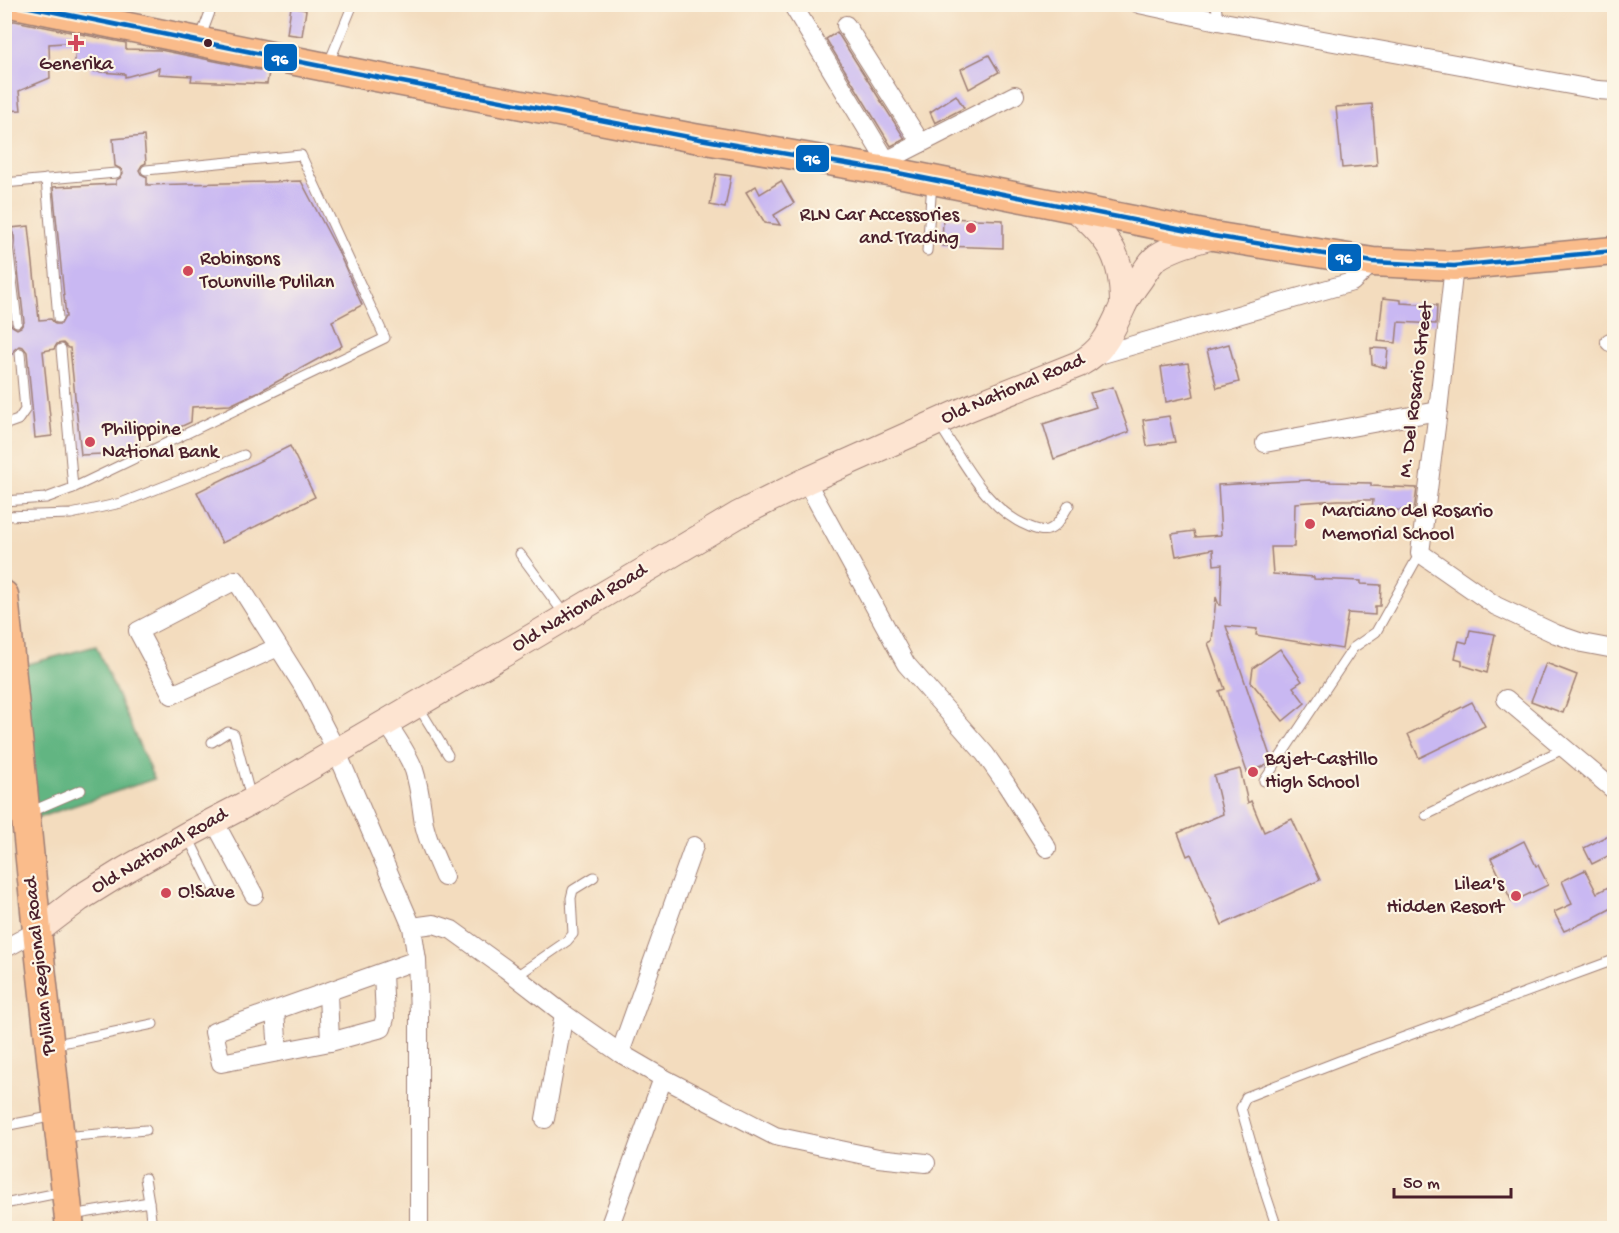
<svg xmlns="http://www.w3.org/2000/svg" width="1619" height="1233" font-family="'Gochi Hand',sans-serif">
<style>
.forest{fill:#62b582;stroke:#566a56;stroke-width:1.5}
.building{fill:#c9b8f2}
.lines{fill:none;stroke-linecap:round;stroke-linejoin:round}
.service-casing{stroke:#9e7e74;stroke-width:11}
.minor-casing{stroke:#9e7e74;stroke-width:20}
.secondary-casing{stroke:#9e7e74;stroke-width:28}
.primary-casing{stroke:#9e7e74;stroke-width:31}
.service{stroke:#fff;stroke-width:9}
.minor{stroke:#fff;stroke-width:18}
.secondary{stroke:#fde4d1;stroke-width:26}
.primary{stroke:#fabc8b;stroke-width:28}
.bus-1-casing{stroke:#fcf5e5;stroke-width:9}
.bus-1{stroke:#0065bd;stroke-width:4.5}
.poi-dot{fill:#d1495b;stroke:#fcf5e5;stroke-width:2}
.bus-dot{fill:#4a1f2b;stroke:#fcf5e5;stroke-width:2}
.labels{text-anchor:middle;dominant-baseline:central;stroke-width:4.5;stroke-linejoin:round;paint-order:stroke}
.poi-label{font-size:20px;fill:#4a1f2b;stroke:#fcf5e5;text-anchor:start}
.street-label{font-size:20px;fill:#4a1f2b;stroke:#fcf5e5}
.line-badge{stroke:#fcf5e5;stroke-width:2}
.badge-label{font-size:16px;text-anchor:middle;font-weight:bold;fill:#fff}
</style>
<rect width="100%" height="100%" fill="#fcf5e5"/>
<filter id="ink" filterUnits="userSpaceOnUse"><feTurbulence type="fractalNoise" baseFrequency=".0167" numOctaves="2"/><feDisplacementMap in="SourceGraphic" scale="12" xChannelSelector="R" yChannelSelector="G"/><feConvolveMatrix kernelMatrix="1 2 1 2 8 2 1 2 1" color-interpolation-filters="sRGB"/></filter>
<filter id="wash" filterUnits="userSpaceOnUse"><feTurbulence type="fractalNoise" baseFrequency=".008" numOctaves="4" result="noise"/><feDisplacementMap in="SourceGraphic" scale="24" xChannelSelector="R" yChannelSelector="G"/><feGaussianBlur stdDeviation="1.35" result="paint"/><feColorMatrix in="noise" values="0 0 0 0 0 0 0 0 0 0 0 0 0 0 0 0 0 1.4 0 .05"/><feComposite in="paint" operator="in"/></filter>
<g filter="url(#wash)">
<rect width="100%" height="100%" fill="#f3dcbe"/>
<polygon class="forest" points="96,646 154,779 34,819 17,667"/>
<g id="blocks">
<g class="building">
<polygon points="291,7 306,10 302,36 287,34"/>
<polygon points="4,21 15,21 126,43 126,49 160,50 269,72 267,84 191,81 192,76 158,74 159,68 125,77 125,74 90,71 91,66 74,63 78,42 49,44 50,78 19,91 21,110 4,111"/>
<polygon points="837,32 905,139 891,146 826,39"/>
<polygon points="989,55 999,72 969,89 961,69"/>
<polygon points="956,95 964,108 935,123 930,112"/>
<polygon points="1372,104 1377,165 1342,168 1336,107"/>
<polygon points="144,136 146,163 142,165 139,170 141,174 147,177 147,185 301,181 337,249 362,305 332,321 342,346 260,391 230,405 192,407 191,422 178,428 138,431 139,447 124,453 81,455 70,348 68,348 63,343 57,344 54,349 43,351 52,436 35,438 27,352 23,347 19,346 14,350 13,354 9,354 6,324 10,323 12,326 17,329 21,327 24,322 14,236 11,228 29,226 39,320 51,319 55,324 61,324 65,317 66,317 53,187 116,184 116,180 120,178 123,173 121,169 115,166 113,139"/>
<polygon points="716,174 731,176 725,208 710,205"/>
<polygon points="781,181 794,203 774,215 780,225 765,223 746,192 756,186 760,194"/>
<polygon points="943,218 1003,220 1003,248 942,246"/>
<polygon points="1383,298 1401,300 1401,303 1437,305 1436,324 1398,322 1396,343 1378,341"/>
<polygon points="1229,344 1239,382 1217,388 1207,350"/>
<polygon points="1371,348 1388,349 1386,368 1372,364"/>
<polygon points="1188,363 1194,396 1166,402 1161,367"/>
<polygon points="1113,387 1129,432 1054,459 1043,424 1096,407 1090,393"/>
<polygon points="1169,416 1175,442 1147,446 1143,420"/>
<polygon points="290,446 315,497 222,543 197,492"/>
<polygon points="1310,480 1311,481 1330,481 1330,482 1371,483 1371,486 1417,488 1414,511 1372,509 1373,500 1338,500 1295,503 1294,547 1271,547 1273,574 1314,577 1314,579 1361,581 1361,584 1381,585 1380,606 1375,606 1375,615 1348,613 1342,649 1256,635 1257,629 1226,626 1271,759 1267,765 1247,772 1219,691 1225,689 1208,643 1212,641 1216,597 1219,605 1221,605 1222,564 1214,565 1213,549 1176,556 1172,534 1194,531 1195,537 1221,535 1218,485"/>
<polygon points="1470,630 1495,634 1487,673 1462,665 1462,660 1455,658 1459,641 1467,643"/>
<polygon points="1280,649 1302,681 1293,687 1305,703 1283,721 1251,682 1253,668"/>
<polygon points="1546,663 1577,675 1563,713 1531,701"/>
<polygon points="1472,702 1485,726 1419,758 1408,734"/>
<polygon points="1240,769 1248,803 1251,801 1264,832 1292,819 1320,880 1222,925 1191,854 1187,856 1178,833 1223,814 1214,776"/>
<polygon points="1614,832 1614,853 1592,864 1584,848"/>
<polygon points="1524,841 1536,866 1538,865 1548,885 1512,902 1491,858"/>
<polygon points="1585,870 1597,893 1614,884 1614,907 1595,917 1595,918 1564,931 1554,912 1572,904 1562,881"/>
</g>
</g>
</g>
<g filter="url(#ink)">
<use href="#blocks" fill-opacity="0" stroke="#9e7e74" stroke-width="1.5"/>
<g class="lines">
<defs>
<g id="service">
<polyline points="1216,4 1218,21"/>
<polyline points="200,39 213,4"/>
<polyline points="328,65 353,4"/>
<polyline points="46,179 58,318"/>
<polyline points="4,183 116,173"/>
<polyline points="4,234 7,237 17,322"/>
<polyline points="927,251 932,183"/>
<polyline points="61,349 73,488"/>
<path d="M939 424C964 462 986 510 1030 527 1035 529 1043 532 1048 530 1058 527 1064 513 1069 505"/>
<polyline points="4,425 18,420 25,410 20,353"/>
<polyline points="4,501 46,498 73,488 385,338 301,155 146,170"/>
<polyline points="4,516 71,514 121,503 244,455"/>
<polyline points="520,554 565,615"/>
<polyline points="418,706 448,755"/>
<polyline points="212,742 228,732 234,734 251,798"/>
<polyline points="1264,781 1353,648 1376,632 1420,553"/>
<polyline points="4,802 21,801"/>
<polyline points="30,812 81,790"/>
<polyline points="1426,815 1565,748"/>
<polyline points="188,837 216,894"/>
<polyline points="515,977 567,941 573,934 571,898 573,890 594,877"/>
<polyline points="52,1045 153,1024"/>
<polyline points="4,1126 55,1116"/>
<polyline points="62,1137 146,1130"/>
<polyline points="145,1178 149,1202"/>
<polyline points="4,1204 63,1192"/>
<polyline points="72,1215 149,1202 152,1228"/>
<polyline points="1277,1228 1266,1195 1241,1108 1246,1097 1347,1058 1614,960"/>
</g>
<g id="minor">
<polyline points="792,4 893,172"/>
<polyline points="1139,4 1218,21 1598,90 1614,91"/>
<polyline points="846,25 921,143"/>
<polyline points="886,161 1015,95"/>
<polyline points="1454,266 1438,411 1420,553 1496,606 1556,634 1582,643 1614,649"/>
<polyline points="1610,342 1614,341"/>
<polyline points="1092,357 1352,282 1373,262"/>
<polyline points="1265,443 1438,411"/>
<polyline points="806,481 906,664 985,754 1006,784 1047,848"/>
<polyline points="278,647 172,695 138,631 236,580 303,686 336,750 412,927 417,960 214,1032 221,1063 330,1042 382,1028 385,1018 383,973"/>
<polyline points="1506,699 1614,790"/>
<path d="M386 722C396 737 407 752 414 770 420 788 421 806 424 824 428 843 437 860 444 877"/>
<polyline points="214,821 254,895"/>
<polyline points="412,927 434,924 452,930 506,969 564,1014 620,1053 663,1078 775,1136 878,1158 926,1163"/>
<polyline points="4,949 37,931"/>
<polyline points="417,960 419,1013 419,1228"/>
<polyline points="328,993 330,1042"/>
<polyline points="275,1011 278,1052"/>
<polyline points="620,1053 694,846"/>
<polyline points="545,1119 564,1014"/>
<polyline points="609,1228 663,1078"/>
</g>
<g id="secondary">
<path d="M1077 210C1111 240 1123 258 1123 305"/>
<path d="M37 931 80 898 125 870 187 835 252 801 517 646 738 515 806 481 969 408 1079 364C1105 350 1111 331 1123 306 1127 297 1134 287 1140 279 1145 272 1150 262 1157 257 1174 246 1194 241 1213 236"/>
</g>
<g id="primary">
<polyline points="15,4 350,72 694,138 893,172 1213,236 1373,262 1454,266 1614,251"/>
<polyline points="4,595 37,931 70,1228"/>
</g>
</defs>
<use href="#service" class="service-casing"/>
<use href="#minor" class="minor-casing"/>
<use href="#secondary" class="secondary-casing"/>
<use href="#primary" class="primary-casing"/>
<use href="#service" class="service"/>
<use href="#minor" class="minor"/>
<use href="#secondary" class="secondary"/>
<use href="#primary" class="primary"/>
<defs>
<polyline id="bus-1" points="15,4 350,72 694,138 893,172 1213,236 1373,262 1454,266 1614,251"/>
</defs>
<use href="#bus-1" class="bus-1-casing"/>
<use href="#bus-1" class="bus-1"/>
</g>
</g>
<g class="poi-dot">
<path d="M73 34h6v6h6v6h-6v6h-6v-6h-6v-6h6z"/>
<circle cx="971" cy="228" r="6"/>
<circle cx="188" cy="271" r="6"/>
<circle cx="90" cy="442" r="6"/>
<circle cx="1310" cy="524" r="6"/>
<circle cx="1253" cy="772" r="6"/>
<circle cx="166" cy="893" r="6"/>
<circle cx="1516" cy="896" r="6"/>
</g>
<circle class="bus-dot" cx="208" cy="43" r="5"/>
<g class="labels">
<g class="poi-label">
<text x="76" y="65" text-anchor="middle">Generika</text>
<text x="959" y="216" text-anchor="end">RLN Car Accessories<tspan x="959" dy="23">and Trading</tspan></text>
<text x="200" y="260">Robinsons<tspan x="200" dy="23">Townville Pulilan</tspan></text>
<text x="102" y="430">Philippine<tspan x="102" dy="23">National Bank</tspan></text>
<text x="1322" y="512">Marciano del Rosario<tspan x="1322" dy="23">Memorial School</tspan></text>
<text x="1265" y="760">Bajet-Castillo<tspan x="1265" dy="23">High School</tspan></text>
<text x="1504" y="885" text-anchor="end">Lilea's<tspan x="1504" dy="23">Hidden Resort</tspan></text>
<text x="178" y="893">O!Save</text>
</g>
<g class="street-label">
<text transform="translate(1013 390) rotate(-23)">Old National Road</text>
<text transform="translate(1417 390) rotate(-83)">M. Del Rosario Street</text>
<text transform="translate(580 609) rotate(-31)">Old National Road</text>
<text transform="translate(160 852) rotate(-30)">Old National Road</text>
<text transform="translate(41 966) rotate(-96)">Pulilan Regional Road</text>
</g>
</g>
<g class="line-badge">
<rect x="263" y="43" width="35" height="29" rx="6" fill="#0065bd"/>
<rect x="795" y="144" width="35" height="29" rx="6" fill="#0065bd"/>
<rect x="1327" y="243" width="35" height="29" rx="6" fill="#0065bd"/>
</g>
<g class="badge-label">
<text x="280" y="64">96</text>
<text x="812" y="164">96</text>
<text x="1344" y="263">96</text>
</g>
<rect width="1619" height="1233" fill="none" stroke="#fcf5e5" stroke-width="24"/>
<path d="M1394 1188v9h117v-9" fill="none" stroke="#4a1f2b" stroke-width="3"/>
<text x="1403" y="1188" font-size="18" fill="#4a1f2b" stroke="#fcf5e5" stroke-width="4.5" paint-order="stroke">50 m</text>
</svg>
